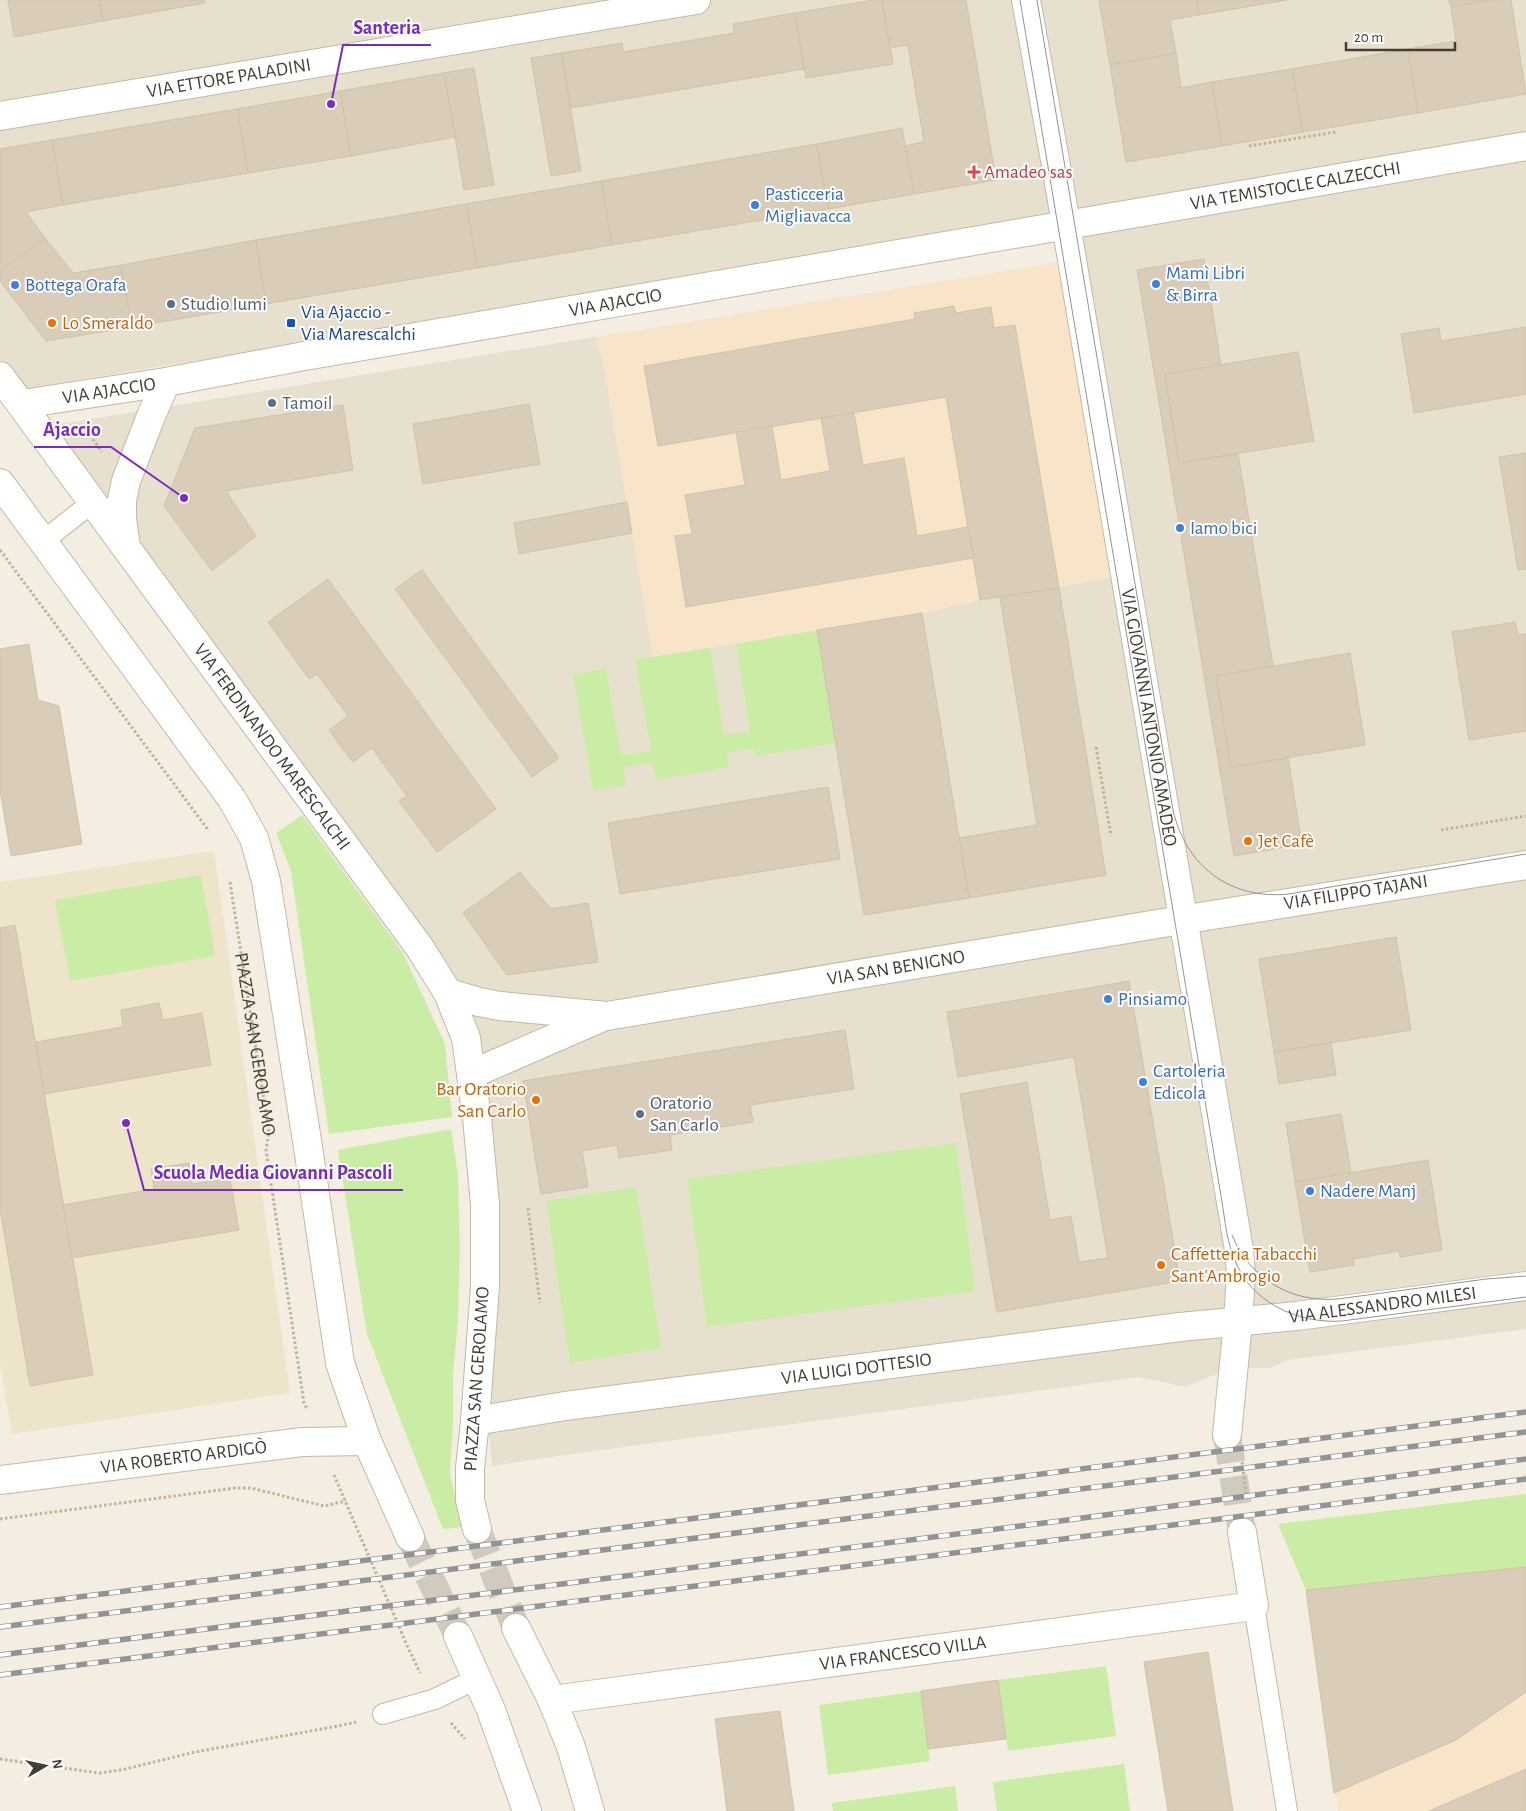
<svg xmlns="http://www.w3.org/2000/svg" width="1526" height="1811" font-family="'Alegreya Sans',sans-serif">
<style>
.residential{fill:#e7e0cf}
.commercial{fill:#f8e5c9}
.education{fill:#eee4ca}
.green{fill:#cbeca5}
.building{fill:#d9ccb9;stroke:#d1c2a8}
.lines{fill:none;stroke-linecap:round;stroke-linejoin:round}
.minor-tunnel{stroke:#d0cbbe;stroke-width:28;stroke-dasharray:28 14;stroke-linecap:butt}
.tertiary-tunnel{stroke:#d0cbbe;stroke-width:28;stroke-dasharray:28 14;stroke-linecap:butt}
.service-casing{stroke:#c2b9a6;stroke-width:22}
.minor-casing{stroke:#c2b9a6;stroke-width:30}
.tertiary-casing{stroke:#c2b9a6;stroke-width:30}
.path{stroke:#c2b293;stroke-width:3;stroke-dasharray:2.5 2.5;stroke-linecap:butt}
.service{stroke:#fff;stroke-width:20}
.minor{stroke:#fff;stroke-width:28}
.tertiary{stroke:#fff;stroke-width:28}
.tram{stroke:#939393;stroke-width:1}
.rail-casing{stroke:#939393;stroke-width:5.5}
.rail{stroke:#fff;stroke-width:4;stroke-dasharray:11;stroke-linecap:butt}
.health-dot{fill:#e0444e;stroke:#fff;stroke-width:2}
.shop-dot{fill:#3f7fe0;stroke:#fff;stroke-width:2}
.service-dot{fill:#5c6f8a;stroke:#fff;stroke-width:2}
.food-dot{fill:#e8710a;stroke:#fff;stroke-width:2}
.transit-dot{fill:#1a4fb4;stroke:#fff;stroke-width:2}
.labels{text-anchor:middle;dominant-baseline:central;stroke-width:4;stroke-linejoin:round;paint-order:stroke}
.street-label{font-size:19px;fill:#453d32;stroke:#fff}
.health-label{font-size:19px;fill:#be3a42;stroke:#fff;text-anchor:start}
.shop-label{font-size:19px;fill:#366cbe;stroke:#fff;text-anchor:start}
.service-label{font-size:19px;fill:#4e5e75;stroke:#fff;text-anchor:start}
.transit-label{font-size:19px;fill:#164399;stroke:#fff;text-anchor:start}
.food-label{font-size:19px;fill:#c56008;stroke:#fff;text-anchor:start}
.leader{fill:none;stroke:#7b2cbf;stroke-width:2}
.callout-dot{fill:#7b2cbf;stroke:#fff;stroke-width:2}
.callout-label{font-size:20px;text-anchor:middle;font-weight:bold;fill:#7b2cbf;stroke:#fff;stroke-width:4;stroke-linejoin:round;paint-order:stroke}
</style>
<rect width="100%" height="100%" fill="#f3eee1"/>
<g class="residential">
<polygon points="0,0 1021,0 1055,221 22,389 0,360"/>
<polygon points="1031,0 1526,0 1526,856 1184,911"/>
<polygon points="595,337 603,361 632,533 710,648 922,613 980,600 1116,577 1178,928 1210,1170 1226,1256 1227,1290 1222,1372 1185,1387 1139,1377 558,1456 492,1466 487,1409 476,1036 48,426"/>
<polygon points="1526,869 1526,1329 1288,1360 1270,1368 1237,1368 1241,1329 1187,923"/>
</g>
<g class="commercial">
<polygon points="1062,262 1116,577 980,600 922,613 653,657 603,361 595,337"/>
<polygon points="1526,1567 1526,1811 1338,1811 1306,1590"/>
</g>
<polygon class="education" points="214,851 290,1393 12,1434 0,1364 0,882"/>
<g class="green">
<polygon points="817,630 836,743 756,756 754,749 727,753 729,767 656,780 653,762 623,767 626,785 593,791 573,674 606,669 621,755 651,751 635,660 710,648 724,735 750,731 736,644"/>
<polygon points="302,815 403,953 445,1044 452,1117 329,1134 291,871 276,833"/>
<polygon points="201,875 215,956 70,981 55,900"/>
<polygon points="451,1129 458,1175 460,1248 458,1322 453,1374 453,1425 450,1473 462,1527 443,1529 367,1334 338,1150"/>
<polygon points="956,1143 975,1291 707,1327 687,1179"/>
<polygon points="636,1187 661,1348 570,1363 546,1201"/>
<polygon points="1526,1494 1526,1567 1306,1590 1278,1524"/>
<polygon points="1106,1666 1116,1736 1008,1751 998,1680"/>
<polygon points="921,1691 930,1761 828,1775 819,1705"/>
<polygon points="1124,1764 1130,1811 997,1811 993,1782"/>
<polygon points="955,1786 958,1811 833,1811 832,1803"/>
</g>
<g class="building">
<polygon points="8,0 99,0 103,21 14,37"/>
<polygon points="99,0 205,0 205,3 103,21"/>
<polygon points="874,0 882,0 893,64 806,78 795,13"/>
<polygon points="882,0 966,0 996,180 914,194 905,146 924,142 908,45 890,48"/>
<polygon points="1099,0 1197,0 1199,15 1170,20 1176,53 1110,65"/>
<polygon points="1197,0 1287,0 1199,15"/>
<polygon points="1449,0 1492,0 1451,7"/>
<polygon points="1492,0 1511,0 1526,94 1418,113 1408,49 1456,41 1451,7"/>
<polygon points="795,13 804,69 571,108 561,53 622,43 623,52 734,33 733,24"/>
<polygon points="1408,49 1418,113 1303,132 1292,69"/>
<polygon points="561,53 581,171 551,176 531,58"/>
<polygon points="1176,53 1181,88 1212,82 1222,146 1126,162 1110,65"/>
<polygon points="474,68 494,185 464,190 444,73"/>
<polygon points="1292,69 1303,132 1222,146 1212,82"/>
<polygon points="444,73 455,137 351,156 340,91"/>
<polygon points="340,91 351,156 248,173 237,109"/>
<polygon points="237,109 248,173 63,205 52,140"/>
<polygon points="902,128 914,194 828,209 817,144"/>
<polygon points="52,140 63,205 26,212 45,238 0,271 0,149"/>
<polygon points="817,144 828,209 612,245 601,181"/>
<polygon points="601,181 612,245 477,268 466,204"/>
<polygon points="466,204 477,268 266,304 256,240"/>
<polygon points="45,238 73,273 121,265 132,327 46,341 0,281 0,271"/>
<polygon points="256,240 266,304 132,327 121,265"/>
<polygon points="1204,259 1221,365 1165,374 1179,463 1238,454 1273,666 1216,676 1231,767 1288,758 1302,844 1234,856 1137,270"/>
<polygon points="954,306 956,313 991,307 994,328 1015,325 1059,588 980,600 946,397 658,446 644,366 915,319 914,313"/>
<polygon points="1526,327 1526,394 1414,413 1401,334 1439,328 1441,341"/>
<polygon points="1298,352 1314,441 1179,463 1165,374"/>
<polygon points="529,404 540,464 423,484 413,424"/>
<polygon points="343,405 353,470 226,491 256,536 212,571 164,506 195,428"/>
<polygon points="854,413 863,465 904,458 917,536 968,527 974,558 686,607 675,536 692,534 685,495 745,485 736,432 772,426 781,480 830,471 821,418"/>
<polygon points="1526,453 1526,569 1518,570 1499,457"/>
<polygon points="627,502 632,533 519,554 514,523"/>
<polygon points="422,570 559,758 532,777 395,589"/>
<polygon points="328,579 496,809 437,852 399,801 407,796 372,748 353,762 341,747 329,730 348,716 317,674 309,679 268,622"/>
<polygon points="1059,588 1106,875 969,898 959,838 1037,825 1000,597"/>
<polygon points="922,613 969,898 864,915 817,630"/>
<polygon points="1515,622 1518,635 1526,634 1526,731 1469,740 1452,632"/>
<polygon points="29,644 38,700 59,706 82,844 11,856 0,790 0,649"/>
<polygon points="1350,653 1365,745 1231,767 1216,676"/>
<polygon points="828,787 840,859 620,894 608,823"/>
<polygon points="520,872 551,909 588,903 598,962 507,975 463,913"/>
<polygon points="15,925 93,1375 30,1386 0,1209 0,928"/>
<polygon points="1396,937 1411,1030 1274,1052 1259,959"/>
<polygon points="1129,981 1180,1281 997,1312 960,1094 1027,1082 1050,1220 1071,1216 1079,1262 1108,1258 1100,1212 1074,1057 958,1077 947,1012"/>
<polygon points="159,1003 163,1020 202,1013 211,1065 44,1094 36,1042 123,1027 121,1010"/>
<polygon points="845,1030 854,1089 750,1105 753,1122 670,1135 672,1150 619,1158 617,1145 582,1151 588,1187 541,1194 523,1081"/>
<polygon points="1331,1043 1336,1075 1279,1084 1274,1052"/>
<polygon points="1341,1114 1351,1173 1295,1182 1286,1123"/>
<polygon points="1428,1160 1442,1250 1400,1257 1399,1251 1353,1259 1354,1265 1310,1272 1295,1182"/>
<polygon points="189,1163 192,1184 230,1178 239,1230 72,1258 63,1205 154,1189 151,1169"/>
<polygon points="1526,1567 1526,1692 1456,1740 1334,1793 1306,1590"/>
<polygon points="1208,1652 1233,1811 1168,1811 1144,1662"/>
<polygon points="998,1680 1006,1739 928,1749 921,1691"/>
<polygon points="780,1711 794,1811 727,1811 715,1719"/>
<polygon points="1526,1769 1526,1811 1429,1811"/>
</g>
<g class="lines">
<polyline class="minor-tunnel" points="1227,1435 1242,1532"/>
<g class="tertiary-tunnel">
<polyline points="477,1529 516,1628"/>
<polyline points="410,1537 458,1636"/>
</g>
<defs>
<g id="service">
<polyline points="42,542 93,502"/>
<polyline points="1254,1606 1287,1811"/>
<polyline points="383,1714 435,1699 478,1678"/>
</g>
<g id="minor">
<path id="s2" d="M1026 0 1057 171 1239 1250 1241 1274 1238 1322 1227 1435"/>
<path id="s3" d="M0 116 696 0"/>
<path id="s4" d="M22 404 166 382 299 357 1526 146"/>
<polyline points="126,547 122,519 122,500 126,481 151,416 166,382"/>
<path id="s5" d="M448 993 479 1002 500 1006 607 1016 1175 921 1526 865"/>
<polyline points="472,1074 605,1016"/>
<path id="s6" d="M475 1421 565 1406 1180 1327 1297 1316 1526 1286"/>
<path id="s7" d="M0 1480 302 1442 367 1441"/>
<path id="s8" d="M552 1700 1254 1606 1242 1532"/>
</g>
<g id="tertiary">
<path id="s9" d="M0 376 420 948 448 993 466 1038 477 1118 485 1204V1286L475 1421 470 1468V1500L477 1529"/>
<polyline points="0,483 232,799 254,838 266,881 308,1147 340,1363 367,1441 410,1537"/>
<polyline points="516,1628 552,1700 571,1747 590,1811"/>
<polyline points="458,1636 491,1710 527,1811"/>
</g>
</defs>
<use href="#service" class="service-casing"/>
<use href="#minor" class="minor-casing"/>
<use href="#tertiary" class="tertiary-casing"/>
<g class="path">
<polyline points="1249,146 1336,132"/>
<polyline points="84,427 102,452"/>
<polyline points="0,550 209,831"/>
<polyline points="1096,747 1111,836"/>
<polyline points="1441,830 1526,816"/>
<path id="s1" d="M230 882 269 1132 266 1150 304 1403 307 1409"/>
<polyline points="528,1208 540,1303"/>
<polyline points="1242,1462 1247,1501"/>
<polyline points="334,1475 406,1643 420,1673"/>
<polyline points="0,1519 235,1488 251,1488 324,1506 346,1501"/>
<polyline points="451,1723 465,1739"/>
<polyline points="0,1759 99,1773 121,1770 195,1752 338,1726 356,1722"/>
</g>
<use href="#service" class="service"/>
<use href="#minor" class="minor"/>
<use href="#tertiary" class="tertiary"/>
<g class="tram">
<path d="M1020 0 1222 1202C1225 1221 1227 1241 1234 1258 1250 1302 1297 1324 1342 1321L1526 1297"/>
<path d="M1037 0 1173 810C1186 867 1231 900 1289 894L1526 854"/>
<path d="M1232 1235C1250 1279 1291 1303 1338 1299L1486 1279 1526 1276"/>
</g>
<defs>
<g id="rail">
<polyline points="0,1607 1526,1412"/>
<polyline points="0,1627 1526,1432"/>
<polyline points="0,1655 1060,1521 1526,1459"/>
<polyline points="0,1675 1212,1520 1526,1479"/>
</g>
</defs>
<use href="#rail" class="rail-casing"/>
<use href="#rail" class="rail"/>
</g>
<path class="health-dot" d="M971.5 164.5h5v5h5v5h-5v5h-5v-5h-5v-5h5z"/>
<g class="shop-dot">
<circle cx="755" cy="205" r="5"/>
<circle cx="1156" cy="284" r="5"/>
<circle cx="15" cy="285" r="5"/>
<circle cx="1180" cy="528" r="5"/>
<circle cx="1108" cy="999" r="5"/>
<circle cx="1143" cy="1082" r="5"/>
<circle cx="1310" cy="1191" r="5"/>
</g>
<g class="service-dot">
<circle cx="171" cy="304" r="5"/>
<circle cx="272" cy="403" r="5"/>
<circle cx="640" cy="1114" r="5"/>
</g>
<g class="food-dot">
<circle cx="52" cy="323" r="5"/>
<circle cx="1248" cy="841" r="5"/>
<circle cx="536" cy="1100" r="5"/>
<circle cx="1161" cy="1265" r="5"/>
</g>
<rect class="transit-dot" x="286" y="318" width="10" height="10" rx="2.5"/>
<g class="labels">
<g class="street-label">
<text stroke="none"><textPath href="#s3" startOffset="232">VIA ETTORE PALADINI</textPath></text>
<text stroke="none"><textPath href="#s4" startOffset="1292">VIA TEMISTOCLE CALZECCHI</textPath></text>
<text stroke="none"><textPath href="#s4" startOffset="602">VIA AJACCIO</textPath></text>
<text stroke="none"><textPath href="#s4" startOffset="88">VIA AJACCIO</textPath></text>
<text stroke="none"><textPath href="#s2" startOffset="728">VIA GIOVANNI ANTONIO AMADEO</textPath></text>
<text stroke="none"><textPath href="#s9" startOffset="460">VIA FERDINANDO MARESCALCHI</textPath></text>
<text stroke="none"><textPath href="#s5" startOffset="920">VIA FILIPPO TAJANI</textPath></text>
<text stroke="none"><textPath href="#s5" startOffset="454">VIA SAN BENIGNO</textPath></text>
<text stroke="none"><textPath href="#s1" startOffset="164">PIAZZA SAN GEROLAMO</textPath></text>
<text stroke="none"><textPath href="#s6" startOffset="915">VIA ALESSANDRO MILESI</textPath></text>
<text stroke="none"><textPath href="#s6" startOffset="385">VIA LUIGI DOTTESIO</textPath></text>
<text transform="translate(477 1379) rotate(-86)">PIAZZA SAN GEROLAMO</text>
<text stroke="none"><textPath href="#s7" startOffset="185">VIA ROBERTO ARDIGÒ</textPath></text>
<text stroke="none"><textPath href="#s8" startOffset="354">VIA FRANCESCO VILLA</textPath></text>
</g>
<g class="health-label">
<text x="984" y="172">Amadeo sas</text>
</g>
<g class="shop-label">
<text x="765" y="194">Pasticceria<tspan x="765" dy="22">Migliavacca</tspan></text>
<text x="1166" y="273">Mamì Libri<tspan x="1166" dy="22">&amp; Birra</tspan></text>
<text x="25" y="285">Bottega Orafa</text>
<text x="1190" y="528">Iamo bici</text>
<text x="1118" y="999">Pinsiamo</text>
<text x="1153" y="1071">Cartoleria<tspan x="1153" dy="22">Edicola</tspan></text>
<text x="1320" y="1191">Nadere Manj</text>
</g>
<g class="service-label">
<text x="181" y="304">Studio Iumi</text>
<text x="282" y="403">Tamoil</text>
<text x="650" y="1103">Oratorio<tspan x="650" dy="22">San Carlo</tspan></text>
</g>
<g class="transit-label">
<text x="301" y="312">Via Ajaccio -<tspan x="301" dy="22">Via Marescalchi</tspan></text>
</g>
<g class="food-label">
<text x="62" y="323">Lo Smeraldo</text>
<text x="1258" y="841">Jet Cafè</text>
<text x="526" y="1089" text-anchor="end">Bar Oratorio<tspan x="526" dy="22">San Carlo</tspan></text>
<text x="1171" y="1254">Caffetteria Tabacchi<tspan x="1171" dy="22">Sant'Ambrogio</tspan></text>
</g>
</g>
<path class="leader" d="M331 104L343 45H431M184 498L111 447H34M126 1123L144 1190H403"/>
<g class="callout-dot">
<circle cx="331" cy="104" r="5"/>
<circle cx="184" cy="498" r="5"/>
<circle cx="126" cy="1123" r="5"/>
</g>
<g class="callout-label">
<text x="387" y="34">Santeria</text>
<text x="72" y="436">Ajaccio</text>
<text x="273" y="1179">Scuola Media Giovanni Pascoli</text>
</g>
<g transform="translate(45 1766) rotate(81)" stroke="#ffffff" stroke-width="4" paint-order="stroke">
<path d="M0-4L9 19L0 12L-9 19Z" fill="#453d32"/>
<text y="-8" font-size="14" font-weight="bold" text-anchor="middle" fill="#453d32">N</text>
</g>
<path d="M1346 42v8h109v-8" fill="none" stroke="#453d32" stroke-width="2.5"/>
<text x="1354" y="42" font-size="15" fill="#453d32" stroke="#ffffff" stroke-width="4" paint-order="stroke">20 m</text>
</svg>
